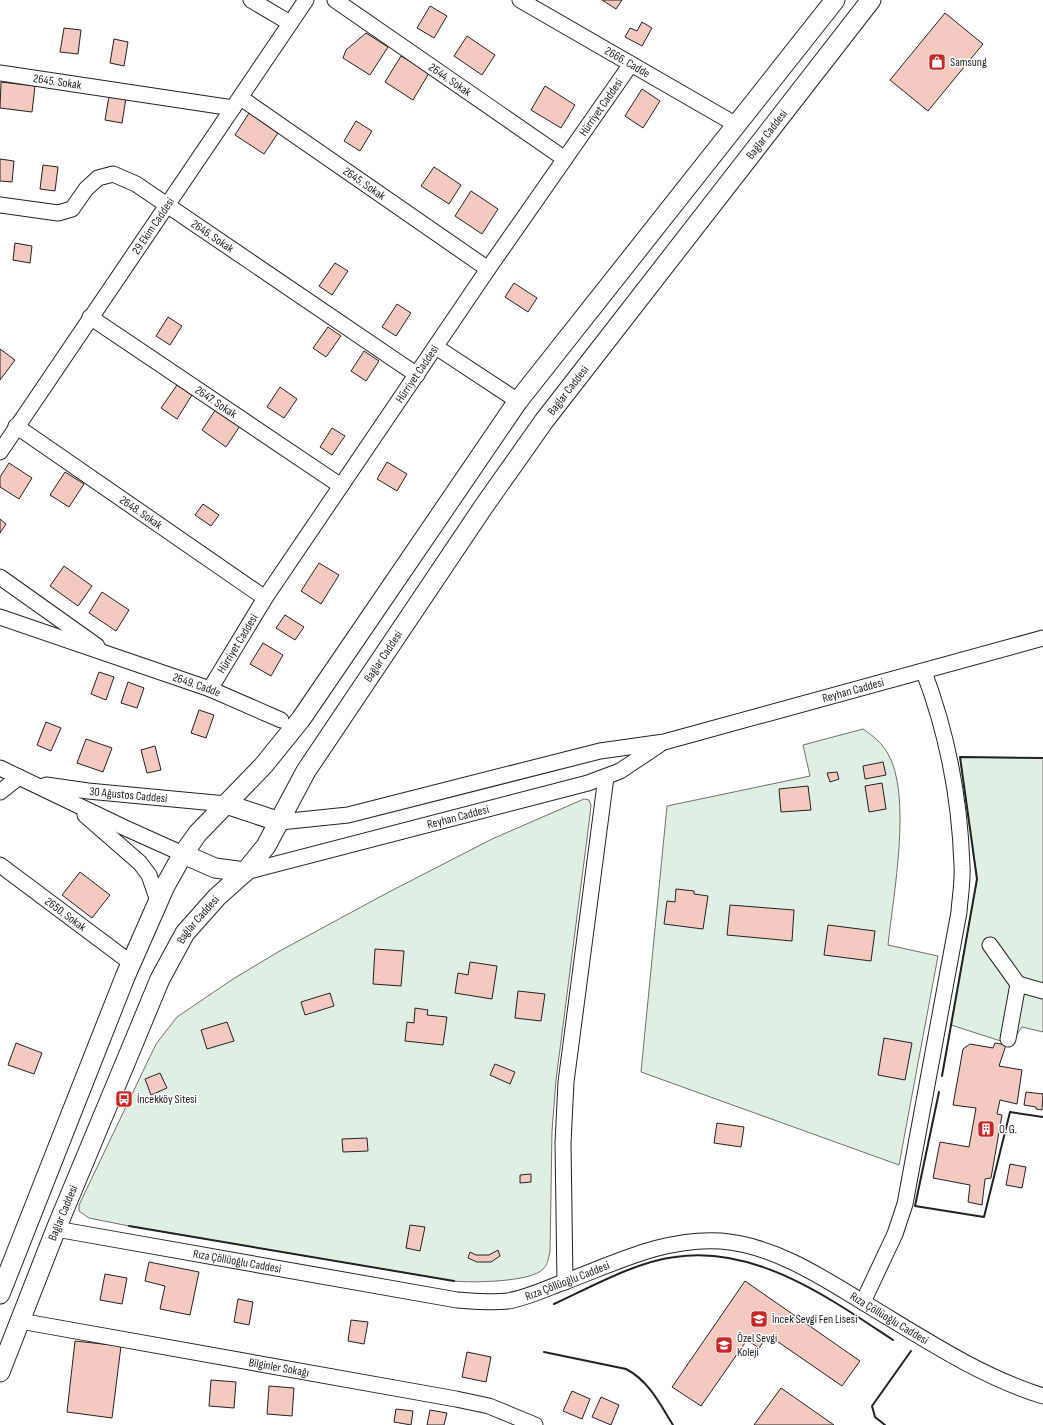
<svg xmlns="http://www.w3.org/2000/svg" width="1043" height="1425" font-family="'Sofia Sans Condensed',sans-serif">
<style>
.green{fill:#e0efe3;stroke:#6f6f6f}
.building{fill:#f3c9c0;stroke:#222}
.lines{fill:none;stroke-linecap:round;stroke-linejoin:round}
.minor-casing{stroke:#222;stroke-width:17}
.major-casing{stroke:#222;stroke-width:21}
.minor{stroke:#fff;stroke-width:15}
.major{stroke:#fff;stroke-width:19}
.wall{stroke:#222;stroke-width:2}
.labels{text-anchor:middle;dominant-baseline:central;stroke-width:3;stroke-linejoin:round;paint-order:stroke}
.street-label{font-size:12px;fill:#222;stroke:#fff}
.poi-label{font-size:12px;fill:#222;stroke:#fff;text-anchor:start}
</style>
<rect width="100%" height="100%" fill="#fff"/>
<g class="green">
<path d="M863 729C872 735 881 742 887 752 913 794 893 896 888 945L938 956 899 1165 641 1072 667 806 810 776 803 745Z"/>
<polygon points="960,757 1043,758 1043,1032 1022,1027 1010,1044 951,1025 977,879"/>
<path d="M584 799 589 800 591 805 590 815 556 1080 552 1131 550 1252C548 1258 548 1265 543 1269 532 1282 471 1283 454 1281L129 1226 89 1218 79 1211V1205L156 1044 177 1017 233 979 278 952 387 893 492 839Z"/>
</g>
<g class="building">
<polygon points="602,0 622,0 616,9"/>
<polygon points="430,6 447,16 434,38 417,28"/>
<polygon points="945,13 983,44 928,111 890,80"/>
<polygon points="642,22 652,28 642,46 625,37 630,28 637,31"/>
<polygon points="64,28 81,30 78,54 60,52"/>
<polygon points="366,33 388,47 370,75 343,58 346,50"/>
<polygon points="467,36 495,55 482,75 454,56"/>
<polygon points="114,39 128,42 124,66 110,63"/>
<polygon points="401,56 429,73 413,100 385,82"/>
<polygon points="1,82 35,86 32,112 0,108"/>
<polygon points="545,86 575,105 561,128 531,110"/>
<polygon points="642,89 660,101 643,128 625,116"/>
<polygon points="109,96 126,98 122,123 105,120"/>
<polygon points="249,113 278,133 264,154 235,135"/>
<polygon points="356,121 372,131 360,151 344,141"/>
<polygon points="0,159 14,161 12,182 0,181"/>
<polygon points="43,165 58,167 55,191 40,189"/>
<polygon points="434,167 461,185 449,204 421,186"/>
<polygon points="471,191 498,209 482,234 455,216"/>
<polygon points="15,243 32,246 30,263 13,260"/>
<polygon points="335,263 348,271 332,295 319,286"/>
<polygon points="514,283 537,298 528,312 505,297"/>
<polygon points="397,304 411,313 396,336 382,327"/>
<polygon points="168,317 182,326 170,345 156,336"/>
<polygon points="328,327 341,336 326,357 313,348"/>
<polygon points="0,349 15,360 0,380"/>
<polygon points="364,351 379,361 366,381 351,371"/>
<polygon points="177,385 192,395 177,419 161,408"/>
<polygon points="280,387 297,399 284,418 267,407"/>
<polygon points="216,409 240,426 226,447 202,430"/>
<polygon points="332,428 345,436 332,455 320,447"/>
<polygon points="387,462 407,474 397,491 377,479"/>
<polygon points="9,463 32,478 19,499 0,487 0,477"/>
<polygon points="65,472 84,484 69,507 50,495"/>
<polygon points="203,504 219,515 211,526 195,515"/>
<polygon points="0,519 6,524 0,533"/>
<polygon points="319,563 339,575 321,604 301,591"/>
<polygon points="64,566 92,586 78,606 50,586"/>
<polygon points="102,592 129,610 116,631 89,613"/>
<polygon points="285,615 304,627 295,640 276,628"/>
<polygon points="263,643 283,655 271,676 250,664"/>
<polygon points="99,672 114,677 106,700 91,694"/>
<polygon points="128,682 144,688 137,708 121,703"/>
<polygon points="199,710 214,715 206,738 191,733"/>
<polygon points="46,722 61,728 51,751 37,745"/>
<polygon points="86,739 112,748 103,772 77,763"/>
<polygon points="155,746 161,770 147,773 141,750"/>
<polygon points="883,762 886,775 865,779 863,766"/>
<polygon points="837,772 839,779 830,782 827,773"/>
<polygon points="882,783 886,809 869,812 865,786"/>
<polygon points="808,786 811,810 781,812 779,789"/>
<polygon points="80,872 110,895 92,918 62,895"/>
<polygon points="676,889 694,891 694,894 708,896 703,929 664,924 667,901 675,902"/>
<polygon points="730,905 794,910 792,941 727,935"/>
<polygon points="828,925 875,931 871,961 824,955"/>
<polygon points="375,949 404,951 401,986 373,984"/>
<polygon points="470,962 497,966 492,999 455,993 458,973 468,975"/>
<polygon points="518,991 545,994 541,1021 515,1018"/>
<polygon points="330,993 334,1006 305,1015 301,1002"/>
<polygon points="415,1008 428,1010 427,1015 447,1017 443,1045 405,1041 407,1022 414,1023"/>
<polygon points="227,1022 234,1041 207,1049 201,1030"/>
<polygon points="884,1038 912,1043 905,1080 878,1075"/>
<polygon points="16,1043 42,1053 34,1074 8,1065"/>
<polygon points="995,1043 1006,1045 999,1066 1022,1070 1017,1104 1000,1100 997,1114 1002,1115 991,1178 985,1179 982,1205 968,1202 970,1185 933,1178 940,1142 969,1147 976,1108 953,1105 963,1049 970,1044 993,1048"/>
<polygon points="495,1064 515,1072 510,1084 490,1075"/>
<polygon points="160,1073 167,1088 151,1095 145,1079"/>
<polygon points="1026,1092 1043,1094 1043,1093 1042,1110 1036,1109 1036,1107 1024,1105"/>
<polygon points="717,1123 744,1127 741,1147 714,1143"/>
<polygon points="367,1138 368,1151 343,1152 342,1139"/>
<polygon points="1010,1164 1026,1167 1022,1188 1006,1185"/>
<polygon points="531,1174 531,1182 520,1183 520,1175"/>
<polygon points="410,1225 425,1227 420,1251 406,1248"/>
<polygon points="498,1250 500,1256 491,1262 477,1262 468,1258 470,1252 476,1255 489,1255"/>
<polygon points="149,1262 199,1272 190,1315 160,1309 165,1286 145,1281"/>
<polygon points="105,1274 127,1278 122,1304 100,1300"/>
<polygon points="745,1281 860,1361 842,1386 768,1335 759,1348 747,1340 701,1406 672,1387"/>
<polygon points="238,1299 253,1302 249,1325 234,1322"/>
<polygon points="351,1320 368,1322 364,1344 348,1341"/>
<polygon points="75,1341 121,1346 112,1418 67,1412"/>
<polygon points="467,1352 491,1357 486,1382 462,1377"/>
<polygon points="211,1380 236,1382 234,1408 209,1406"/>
<polygon points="269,1386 294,1388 292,1416 267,1414"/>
<polygon points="781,1388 834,1425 754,1425"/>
<polygon points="572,1391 590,1399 582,1419 563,1411"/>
<polygon points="601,1397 619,1405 611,1425 592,1417"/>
<polygon points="396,1409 413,1411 411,1425 394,1422"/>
<polygon points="430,1410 447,1413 444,1425 427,1425"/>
</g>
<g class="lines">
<defs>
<g id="minor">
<polyline points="251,0 290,23"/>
<path id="s1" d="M335 0 565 159"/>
<path id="s2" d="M520 0 735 124"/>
<path id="s3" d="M0 73 233 108"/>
<path id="s4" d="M241 98 488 269"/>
<path id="s5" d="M0 205 58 213 72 209 86 189 98 178 113 174 136 184 417 375"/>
<path id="s6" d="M90 317 341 486"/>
<polyline points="436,347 518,401"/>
<path id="s7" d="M16 426 265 598"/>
<path id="s8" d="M0 452 306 0"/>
<polyline points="0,577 97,646"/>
<path id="s9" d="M0 617 210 689 281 720"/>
<path id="s10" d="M210 689 265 598 488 269 631 64"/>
<polyline points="0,768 123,827 183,854"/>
<path id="s11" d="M46 785 88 791 226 804"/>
<polyline points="0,792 19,777"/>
<polyline points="85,815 140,863 149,875 158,901"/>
<path id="s12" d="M280 822 348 815 600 751 664 742 1043 638"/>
<path id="s13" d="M0 865 131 963"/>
<path id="s14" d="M245 872 588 783 620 771 659 745"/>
<polyline points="990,945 1018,984 1008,1039"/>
<polyline points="1018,984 1043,991"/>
<path id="s15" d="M56 1229 457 1300C474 1301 491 1303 508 1301 525 1298 541 1291 556 1285 610 1266 662 1237 721 1241 773 1245 822 1277 866 1304 923 1338 979 1376 1043 1396"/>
<polyline points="565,1282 563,1143 566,1082 606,777"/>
<path d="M863 1302 895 1234 905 1204 959 912C960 897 963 881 962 866 960 801 947 733 924 672"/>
<path id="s16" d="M20 1321 456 1399 489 1406 535 1425"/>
</g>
<g id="major">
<polyline points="226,804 280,822"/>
<polyline points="183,854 215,868 245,872"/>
<polyline points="0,1294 125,977 165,886 183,854 198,833 263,766 301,719 518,401 835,0"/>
<path id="s17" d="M0 1372 56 1229 131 1049 160 979 185 933 217 897 245 872 266 846 306 771 484 506 544 421 871 0"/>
</g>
</defs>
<use href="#minor" class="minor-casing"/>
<use href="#major" class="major-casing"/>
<use href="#minor" class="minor"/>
<use href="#major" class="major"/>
<g class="wall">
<polyline points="942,1076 977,879 960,757 1043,758"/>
<polyline points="939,1092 915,1206 984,1217 1010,1112 1043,1117"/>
<polyline points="129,1226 454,1281"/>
<path d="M554 1304C591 1287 635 1262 675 1257 756 1245 829 1298 893 1340"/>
<path d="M544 1352 626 1369C649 1381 660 1404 673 1425"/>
<polyline points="885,1425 875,1417 872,1406 911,1351"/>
</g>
</g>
<defs>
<symbol id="shop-square" viewBox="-11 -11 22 22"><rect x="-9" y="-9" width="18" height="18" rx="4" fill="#c62828" stroke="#fff"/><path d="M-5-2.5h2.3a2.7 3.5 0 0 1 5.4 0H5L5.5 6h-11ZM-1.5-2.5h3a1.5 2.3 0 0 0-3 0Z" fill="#fff"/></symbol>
<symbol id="bus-square" viewBox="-11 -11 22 22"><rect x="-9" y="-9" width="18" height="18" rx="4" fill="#c62828" stroke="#fff"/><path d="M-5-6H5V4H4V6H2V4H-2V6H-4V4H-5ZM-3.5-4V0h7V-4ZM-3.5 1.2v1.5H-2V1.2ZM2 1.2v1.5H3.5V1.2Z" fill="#fff"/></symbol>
<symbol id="building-square" viewBox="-11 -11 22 22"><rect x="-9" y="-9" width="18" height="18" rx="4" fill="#c62828" stroke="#fff"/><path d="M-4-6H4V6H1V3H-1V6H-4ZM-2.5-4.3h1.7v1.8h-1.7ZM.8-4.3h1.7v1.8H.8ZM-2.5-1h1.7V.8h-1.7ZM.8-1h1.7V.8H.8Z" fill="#fff"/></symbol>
<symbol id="school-square" viewBox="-11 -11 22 22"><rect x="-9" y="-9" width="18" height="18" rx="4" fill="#c62828" stroke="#fff"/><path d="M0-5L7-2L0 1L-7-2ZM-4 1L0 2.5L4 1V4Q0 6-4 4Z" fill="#fff"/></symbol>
</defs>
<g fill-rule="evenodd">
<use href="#shop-square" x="927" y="52" width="20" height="20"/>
<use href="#bus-square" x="114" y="1089" width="20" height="20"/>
<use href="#building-square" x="976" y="1119" width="20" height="20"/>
<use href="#school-square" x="749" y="1309" width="20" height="20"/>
<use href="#school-square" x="714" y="1335" width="20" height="20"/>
</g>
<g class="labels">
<g class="street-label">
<text stroke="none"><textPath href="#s2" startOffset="124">2666. Cadde</textPath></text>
<text stroke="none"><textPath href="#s1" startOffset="140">2644. Sokak</textPath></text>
<text stroke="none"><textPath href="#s3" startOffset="58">2645. Sokak</textPath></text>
<text stroke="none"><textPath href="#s10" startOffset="701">Hürriyet Caddesi</textPath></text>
<text stroke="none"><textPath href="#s17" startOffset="1467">Bağlar Caddesi</textPath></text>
<text stroke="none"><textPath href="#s4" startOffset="150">2645. Sokak</textPath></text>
<text stroke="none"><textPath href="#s8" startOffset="273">29 Ekim Caddesi</textPath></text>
<text stroke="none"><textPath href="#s5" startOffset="247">2646. Sokak</textPath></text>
<text stroke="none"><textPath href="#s10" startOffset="377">Hürriyet Caddesi</textPath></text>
<text stroke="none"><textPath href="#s17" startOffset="1143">Bağlar Caddesi</textPath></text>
<text stroke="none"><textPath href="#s6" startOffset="152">2647. Sokak</textPath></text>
<text stroke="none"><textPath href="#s7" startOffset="152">2648. Sokak</textPath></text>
<text stroke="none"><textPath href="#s10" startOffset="53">Hürriyet Caddesi</textPath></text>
<text stroke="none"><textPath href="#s17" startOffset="819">Bağlar Caddesi</textPath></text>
<text stroke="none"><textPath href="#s9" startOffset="208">2649. Cadde</textPath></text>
<text stroke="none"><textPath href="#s12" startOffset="589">Reyhan Caddesi</textPath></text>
<text stroke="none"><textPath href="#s11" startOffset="83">30 Ağustos Caddesi</textPath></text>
<text stroke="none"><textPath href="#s14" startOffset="220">Reyhan Caddesi</textPath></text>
<text stroke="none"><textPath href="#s13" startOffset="82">2650. Sokak</textPath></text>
<text stroke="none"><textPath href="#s17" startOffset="495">Bağlar Caddesi</textPath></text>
<text stroke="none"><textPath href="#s17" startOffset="171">Bağlar Caddesi</textPath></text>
<text stroke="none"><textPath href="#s15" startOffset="184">Rıza Çöllüoğlu Caddesi</textPath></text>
<text stroke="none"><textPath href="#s15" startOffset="521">Rıza Çöllüoğlu Caddesi</textPath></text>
<text stroke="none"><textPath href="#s15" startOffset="868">Rıza Çöllüoğlu Caddesi</textPath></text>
<text stroke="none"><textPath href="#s16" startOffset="263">Bilginler Sokağı</textPath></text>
</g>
<g class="poi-label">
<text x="950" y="62">Samsung</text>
<text x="137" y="1099">İncekköy Sitesi</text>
<text x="999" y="1129">O. G.</text>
<text x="772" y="1319">İncek Sevgi Fen Lisesi</text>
<text x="737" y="1338">Özel Sevgi<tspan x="737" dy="14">Koleji</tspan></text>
</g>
</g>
</svg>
